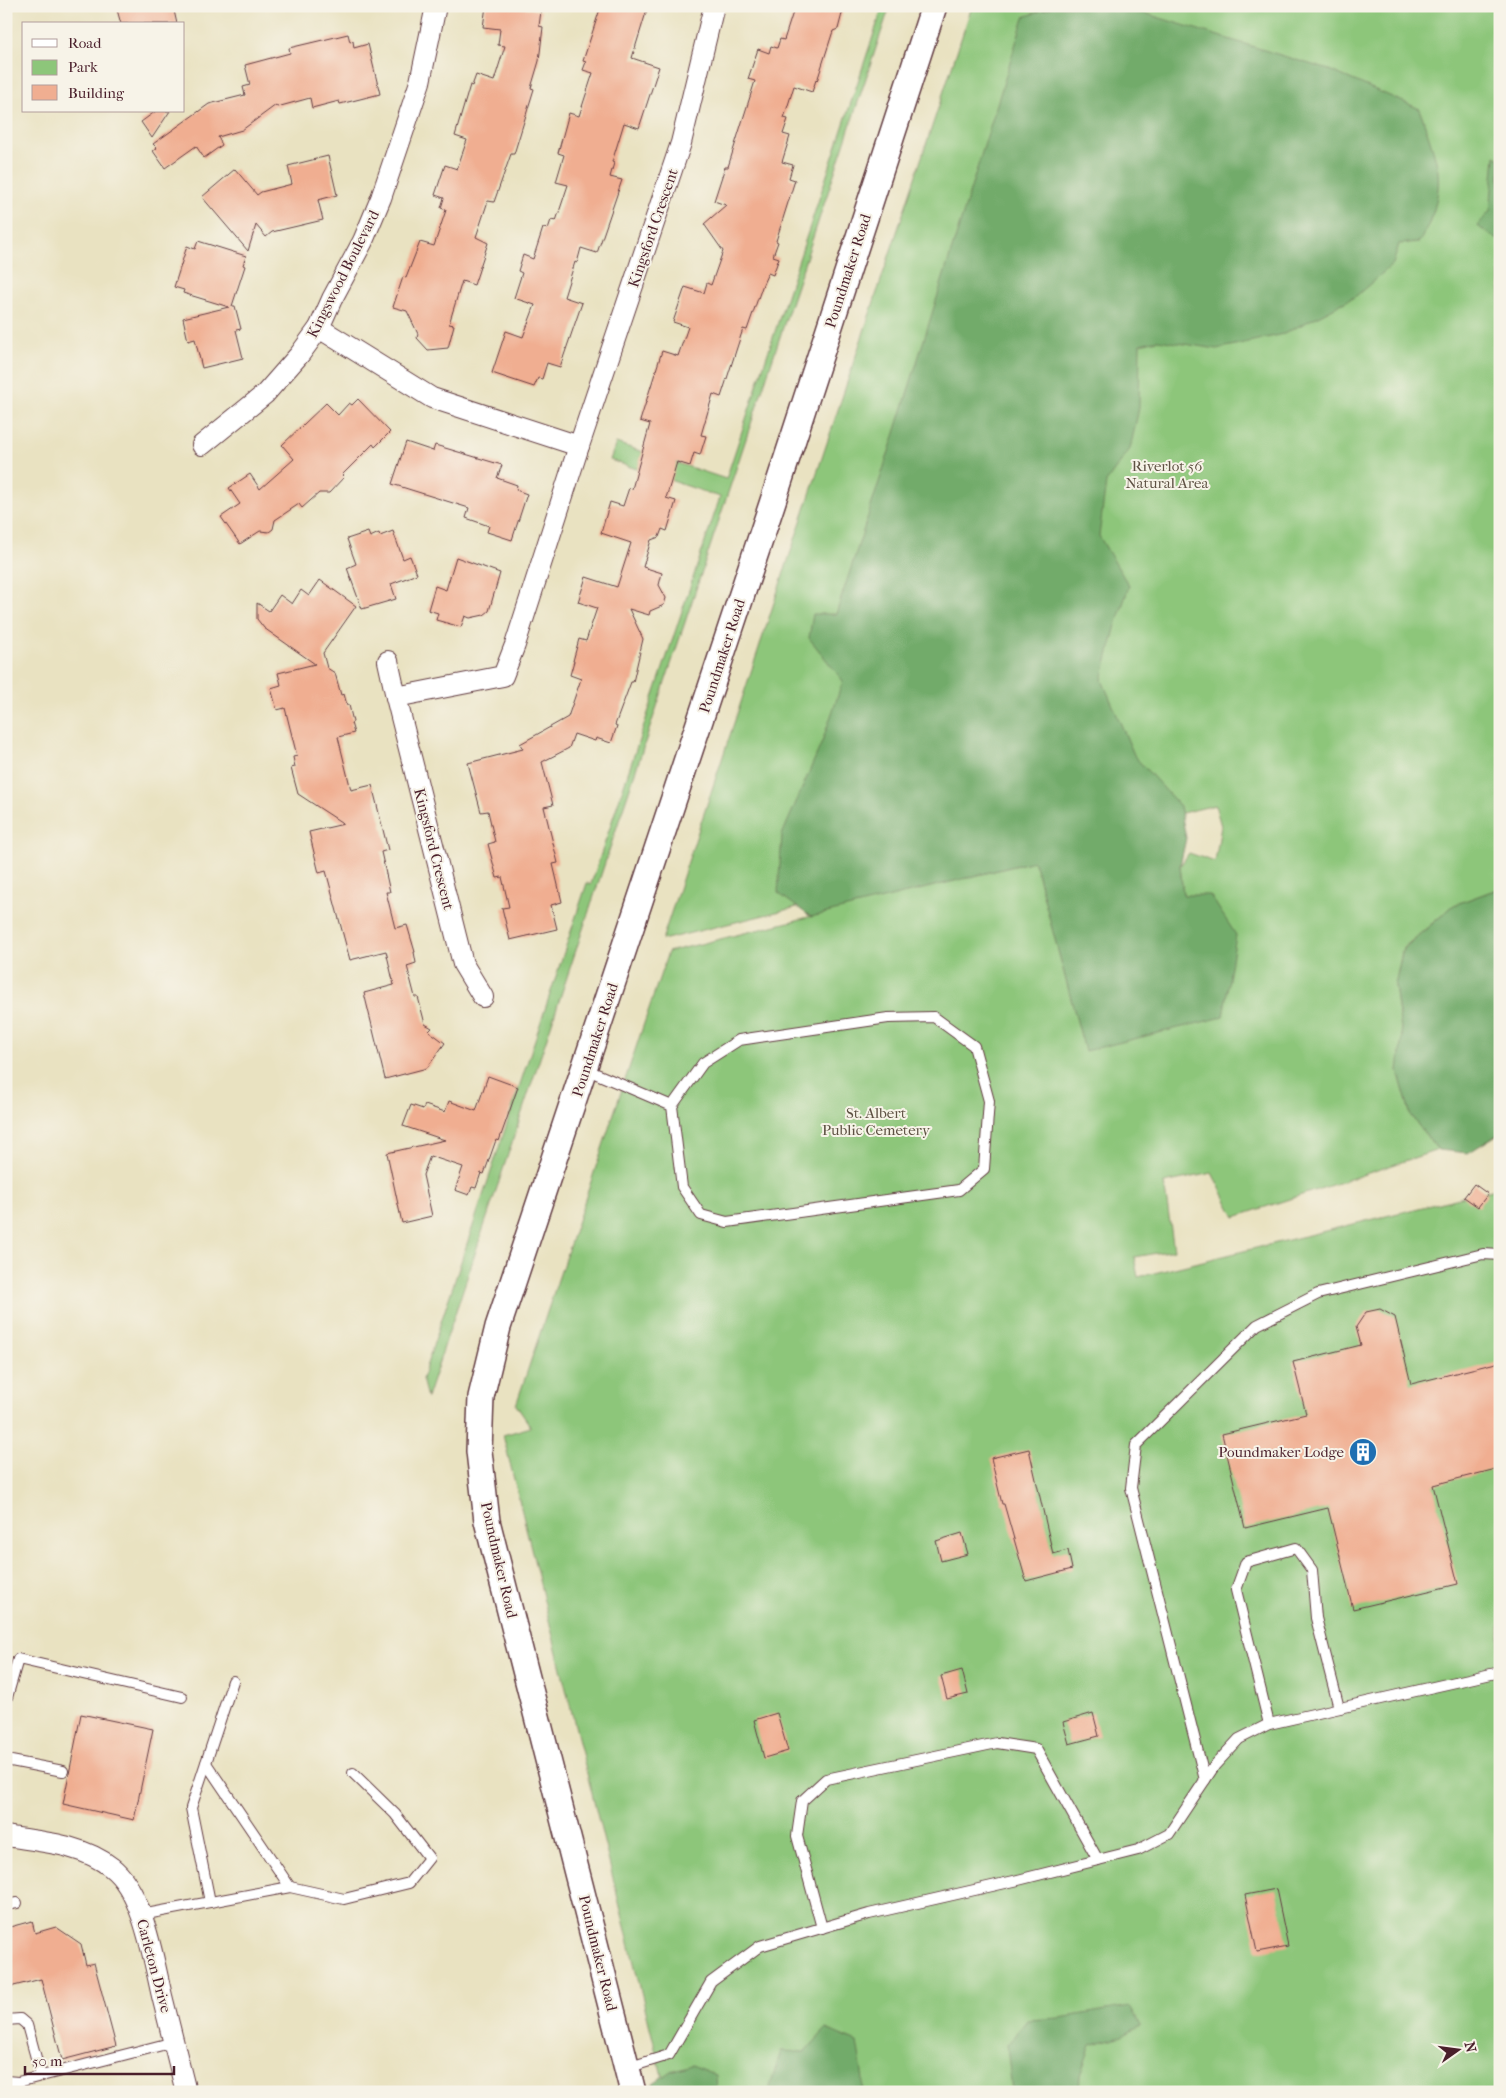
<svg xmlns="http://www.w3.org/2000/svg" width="1506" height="2098" font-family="'IM FELL French Canon',serif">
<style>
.green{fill:#8dc67a;stroke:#6c7252}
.forest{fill:#72ab6a;stroke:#5e654a}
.building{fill:#f0ae91}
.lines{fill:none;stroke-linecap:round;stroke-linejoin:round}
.service-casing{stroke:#623c42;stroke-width:12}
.minor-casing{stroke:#623c42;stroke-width:22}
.tertiary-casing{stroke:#623c42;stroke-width:28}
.service{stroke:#fff;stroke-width:10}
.minor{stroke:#fff;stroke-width:20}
.tertiary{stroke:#fff;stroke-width:25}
.labels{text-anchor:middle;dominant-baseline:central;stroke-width:4;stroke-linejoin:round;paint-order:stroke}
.street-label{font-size:15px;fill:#4a1f2b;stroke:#f7f3e8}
.park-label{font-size:15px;fill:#5e5143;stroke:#f7f3e8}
.poi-label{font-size:15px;fill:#4a1f2b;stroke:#f7f3e8;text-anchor:end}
</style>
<rect width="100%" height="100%" fill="#f7f3e8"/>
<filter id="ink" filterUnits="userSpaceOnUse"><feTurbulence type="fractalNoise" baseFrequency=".02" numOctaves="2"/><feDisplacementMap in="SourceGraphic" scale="10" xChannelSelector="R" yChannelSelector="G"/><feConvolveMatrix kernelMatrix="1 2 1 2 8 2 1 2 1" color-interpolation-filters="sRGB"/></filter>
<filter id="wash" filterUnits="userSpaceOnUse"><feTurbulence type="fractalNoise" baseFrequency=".0096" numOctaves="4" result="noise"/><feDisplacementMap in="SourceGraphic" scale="20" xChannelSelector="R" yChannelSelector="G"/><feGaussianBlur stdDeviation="1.12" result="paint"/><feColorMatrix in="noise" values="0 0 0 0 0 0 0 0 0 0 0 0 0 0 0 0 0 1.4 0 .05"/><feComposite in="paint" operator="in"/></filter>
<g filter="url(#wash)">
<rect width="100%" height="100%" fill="#e9e2c1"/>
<g class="green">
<polygon points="883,6 890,6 427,1398 422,1379 587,883 591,884 720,497 610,460 616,443 726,479"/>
<polygon points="972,6 1500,6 1500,888 1454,905 1403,948 1395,985 1402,1036 1400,1077 1411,1116 1438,1150 1235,1217 1212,1173 1164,1183 1174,1250 1134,1257 1138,1277 1500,1188 1500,2092 666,2092 503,1435 531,1427 516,1405 668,952 1034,861 1085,1050 1183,895 1180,866 1189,853 1215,862 1221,826 1215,805 662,940"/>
</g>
<g class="forest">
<path d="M1054 6H1121L1329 70 1420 109C1425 127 1433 146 1437 165 1442 191 1433 221 1419 242L1399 244 1393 264 1356 296 1284 334 1217 349 1158 340 1140 344 1139 408 1130 449 1106 482 1099 536 1129 586 1116 625 1102 680 1135 757 1180 806 1186 838 1180 866 1183 895H1210L1236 935 1223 1017 1085 1051 1034 861 811 917 778 893 782 835 822 742 843 681 809 638 813 614H836L895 433 1024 17Z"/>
<polygon points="1495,156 1500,159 1500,241 1477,226 1490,211"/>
<polygon points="1500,888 1500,1133 1468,1153 1438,1150 1411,1116 1398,1071 1402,1036 1395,985 1403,949 1454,905"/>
<polygon points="1130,2006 1141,2026 1122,2036 1091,2045 1080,2075 1079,2092 1012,2092 1007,2045 1027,2020 1060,2018"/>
<polygon points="826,2029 857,2042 863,2079 862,2092 771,2092 770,2087 781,2051 805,2052"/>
<polygon points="692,2065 716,2075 717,2092 656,2092 653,2083 671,2071"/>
</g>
<g id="blocks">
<g class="building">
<polygon points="116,6 173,6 177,24 121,24"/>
<polygon points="486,6 514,6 541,11 539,26 543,27 539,61 531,88 534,89 514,154 511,154 494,202 488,201 476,237 488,243 474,285 462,281 449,324 454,325 448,348 428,350 417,338 418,334 407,311 393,307 403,277 406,278 420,242 434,246 446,210 441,208 444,198 435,195 445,165 457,169 467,140 455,136 470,85 472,86 476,75 494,81 505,46 498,45 500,29 483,27"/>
<polygon points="601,6 648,6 632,58 659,67 639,128 624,123 612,162 614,163 610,177 622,180 597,253 581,248 577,263 575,262 564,297 582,303 560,367 547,363 542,379 538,378 534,387 492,373 506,331 523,337 535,305 514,298 522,273 518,271 523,255 533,259 543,228 548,229 551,220 556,221 568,185 556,182 564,155 558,153 569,113 579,116 593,73 583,70 586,62 583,61"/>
<polygon points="795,6 844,6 838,29 833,31 817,81 816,80 812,92 794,86 784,118 788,119 783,134 790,136 782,162 793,165 789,178 795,180 776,241 778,242 773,256 779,258 773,275 768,273 763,284 747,330 743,329 721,397 713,394 701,435 706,436 700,455 694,453 690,466 677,462 666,498 676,501 667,531 662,529 659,537 651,540 643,567 662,573 659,585 666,598 664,605 650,611 649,615 629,609 643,639 633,682 631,682 615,725 617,726 611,743 596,738 595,741 574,734 569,748 542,762 553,805 544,807 558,863 553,864 562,902 551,905 557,929 510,940 502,908 509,907 502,877 497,878 488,844 495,842 488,811 481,812 468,763 523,749 520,744 568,717 581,679 570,675 574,661 573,661 579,639 586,641 597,608 578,602 586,577 617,587 631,543 601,533 610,502 623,506 629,488 632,489 650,424 640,421 662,351 678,356 688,327 673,322 685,287 704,293 707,283 711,285 723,251 704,224 726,205 714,201 725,167 728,167 755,81 748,79 758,49 769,53 771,46 777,48 780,39 784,40"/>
<polygon points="348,34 350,42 353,41 354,48 368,44 380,94 340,104 339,101 312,108 310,98 277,107 276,105 242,130 218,137 222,145 204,158 196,146 165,168 153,151 157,148 153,144 209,104 245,95 243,87 250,85 245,65 290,53 289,48"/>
<polygon points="156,111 170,111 152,138 141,122"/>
<polygon points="328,156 337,195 318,200 323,220 272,232 266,237 256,225 248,251 202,197 235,169 257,195 261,192 292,184 288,166"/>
<polygon points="198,241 246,256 243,265 245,266 232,306 235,306 241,329 236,330 243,358 202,368 195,339 188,341 183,318 229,307 183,293 184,290 174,287 187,246 195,249"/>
<polygon points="358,399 390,432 375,447 373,444 342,475 344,477 329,493 319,493 302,508 299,504 275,520 273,529 269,532 260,531 240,544 221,517 240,504 229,488 250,474 260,489 294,459 282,445 326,403 338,415 349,403 352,405"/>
<polygon points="406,442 433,451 435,445 502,465 497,478 517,485 516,490 527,494 512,540 487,532 489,526 466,518 469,508 392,484"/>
<polygon points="393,531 403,559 410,556 417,574 391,584 396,599 362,609 347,568 356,564 347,539 368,532 370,537 379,533 380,536"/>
<polygon points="456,557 500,573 489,611 484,615 470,618 465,616 461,627 436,620 438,613 428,610 435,586 446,590"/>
<polygon points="320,580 356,606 323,653 327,668 335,673 341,695 344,694 347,705 349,705 353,722 351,723 354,733 338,737 351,790 372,785 388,850 381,852 390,892 386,892 395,928 407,925 415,952 414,952 416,963 407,966 415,997 418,997 425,1024 432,1028 429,1031 445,1043 427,1068 385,1079 364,993 394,985 386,951 350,960 326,871 319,873 309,832 344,824 298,794 291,768 295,767 293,757 297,756 285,708 277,710 271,688 281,685 278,673 315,664 264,628 257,619 257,603 269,611 280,595 292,604 301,590 309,596"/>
<polygon points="488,1076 518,1087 499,1141 496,1140 484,1174 481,1173 476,1188 472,1187 469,1195 455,1190 463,1167 430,1156 423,1175 432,1216 402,1223 387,1153 445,1140 403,1126 411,1105 423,1109 425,1105 445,1112 449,1101 476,1111"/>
<polygon points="1474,1184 1488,1194 1478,1207 1464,1197"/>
<polygon points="1380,1309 1395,1317 1411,1384 1500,1362 1500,1468 1433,1485 1458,1584 1353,1609 1328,1508 1245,1528 1222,1434 1306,1414 1293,1362 1361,1345 1356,1327 1366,1312"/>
<polygon points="1029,1449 1053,1554 1068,1550 1072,1569 1026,1581 1004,1504 1002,1504 991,1458"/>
<polygon points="962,1533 968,1554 941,1561 936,1541"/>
<polygon points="962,1670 968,1694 947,1699 941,1676"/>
<polygon points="777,1713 788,1751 764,1758 754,1720"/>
<polygon points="1093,1713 1099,1736 1069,1744 1063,1722"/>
<polygon points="81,1714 153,1729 134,1820 63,1804"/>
<polygon points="1276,1889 1288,1946 1257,1952 1245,1895"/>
<polygon points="32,1921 35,1933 56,1927 81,1944 86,1965 94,1963 116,2046 62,2060 41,1979 6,1988 6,1928"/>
</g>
</g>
</g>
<g filter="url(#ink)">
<use href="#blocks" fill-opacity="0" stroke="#623c42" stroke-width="1"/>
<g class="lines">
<defs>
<g id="service">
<polyline points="585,1069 672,1106 682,1187 701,1215 727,1222 959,1190 984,1169 989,1101 974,1046 934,1017 888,1018 739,1040 703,1063 672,1106"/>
<polyline points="6,1701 18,1659 182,1697"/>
<polyline points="1269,1724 1236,1590 1246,1562 1296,1548 1312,1570 1316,1618 1339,1708"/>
<polyline points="6,1760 63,1771"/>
<polyline points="206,1763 290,1887"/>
<polyline points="1205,1780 1131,1488 1136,1445 1257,1325 1318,1294 1483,1254 1500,1255"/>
<polyline points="210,1902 191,1808 233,1681"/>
<polyline points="6,1905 17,1903"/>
<polyline points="141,1915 290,1887 344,1899 409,1883 429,1858 395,1814 353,1773"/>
<polyline points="822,1928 797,1836 802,1801 826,1779 997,1743 1036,1749 1098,1860"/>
<polyline points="6,2020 20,2019 27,2025 41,2076"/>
<polyline points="627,2068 669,2055 711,1982 760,1946 869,1914 1014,1881 1138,1850 1169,1834 1215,1765 1239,1739 1269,1724 1500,1672"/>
<polyline points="6,2081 18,2082 174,2042"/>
</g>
<g id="minor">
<polyline points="319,328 432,398 579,446"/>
<polyline points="202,445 265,394 300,354 319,328 332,299 363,241 381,198 420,82 436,6"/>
<polyline points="388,661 396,697 503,676 515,645 579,446 681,143 714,6"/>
<polyline points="396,697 463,964 483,997"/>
<path d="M6 1836C41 1842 82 1844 111 1867 143 1891 153 1958 162 1996 170 2028 178 2060 186 2092"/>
</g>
<polyline id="tertiary" points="633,2092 487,1521 479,1451 481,1397 498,1327 772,504 934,6"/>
</defs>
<use href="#service" class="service-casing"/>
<use href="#minor" class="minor-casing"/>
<use href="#tertiary" class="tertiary-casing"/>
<use href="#service" class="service"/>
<use href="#minor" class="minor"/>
<use href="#tertiary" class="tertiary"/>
</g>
</g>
<defs>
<symbol id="building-disc" viewBox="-11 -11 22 22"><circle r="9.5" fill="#1f6fb2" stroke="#f7f3e8"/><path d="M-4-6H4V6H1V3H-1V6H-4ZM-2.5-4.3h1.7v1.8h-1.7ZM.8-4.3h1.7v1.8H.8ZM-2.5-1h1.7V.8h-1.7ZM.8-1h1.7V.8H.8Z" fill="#fff"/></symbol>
</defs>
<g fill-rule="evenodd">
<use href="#building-disc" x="1347" y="1436" width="32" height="32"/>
</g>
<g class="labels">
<g class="street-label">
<text transform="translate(653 228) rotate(-71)">Kingsford Crescent</text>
<text transform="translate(848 271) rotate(-72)">Poundmaker Road</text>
<text transform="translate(343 274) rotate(-63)">Kingswood Boulevard</text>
<text transform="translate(722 656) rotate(-72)">Poundmaker Road</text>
<text transform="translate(434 849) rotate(76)">Kingsford Crescent</text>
<text transform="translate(595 1040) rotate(-72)">Poundmaker Road</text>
<text transform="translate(499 1560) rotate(77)">Poundmaker Road</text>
<text transform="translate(598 1953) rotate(76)">Poundmaker Road</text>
<text transform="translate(154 1966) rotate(75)">Carleton Drive</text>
</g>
<g class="park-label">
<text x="1167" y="466">Riverlot 56<tspan x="1167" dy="17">Natural Area</tspan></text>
<text x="876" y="1113">St. Albert<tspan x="876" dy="17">Public Cemetery</tspan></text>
</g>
<g class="poi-label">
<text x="1344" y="1452">Poundmaker Lodge</text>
</g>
</g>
<rect width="1506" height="2098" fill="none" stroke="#f7f3e8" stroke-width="25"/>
<rect x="22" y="22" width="162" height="90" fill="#f7f3e8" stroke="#b29e9c"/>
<rect x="32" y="39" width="25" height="8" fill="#ffffff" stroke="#b29e9c"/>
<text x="68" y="48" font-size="15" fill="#4a1f2b">Road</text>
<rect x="32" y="60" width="25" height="15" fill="#8dc67a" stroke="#b29e9c"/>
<text x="68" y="72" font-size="15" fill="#4a1f2b">Park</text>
<rect x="32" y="85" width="25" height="15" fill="#f0ae91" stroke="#b29e9c"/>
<text x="68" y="98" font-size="15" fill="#4a1f2b">Building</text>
<g transform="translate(1458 2050) rotate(76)" stroke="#f7f3e8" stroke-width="4" paint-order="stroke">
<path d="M0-4L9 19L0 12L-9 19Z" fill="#4a1f2b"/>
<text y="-8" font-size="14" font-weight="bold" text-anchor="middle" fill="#4a1f2b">N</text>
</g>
<path d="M25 2066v8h149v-8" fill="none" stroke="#4a1f2b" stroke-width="2.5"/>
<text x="32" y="2066" font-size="15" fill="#4a1f2b" stroke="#f7f3e8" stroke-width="4" paint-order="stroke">50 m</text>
</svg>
